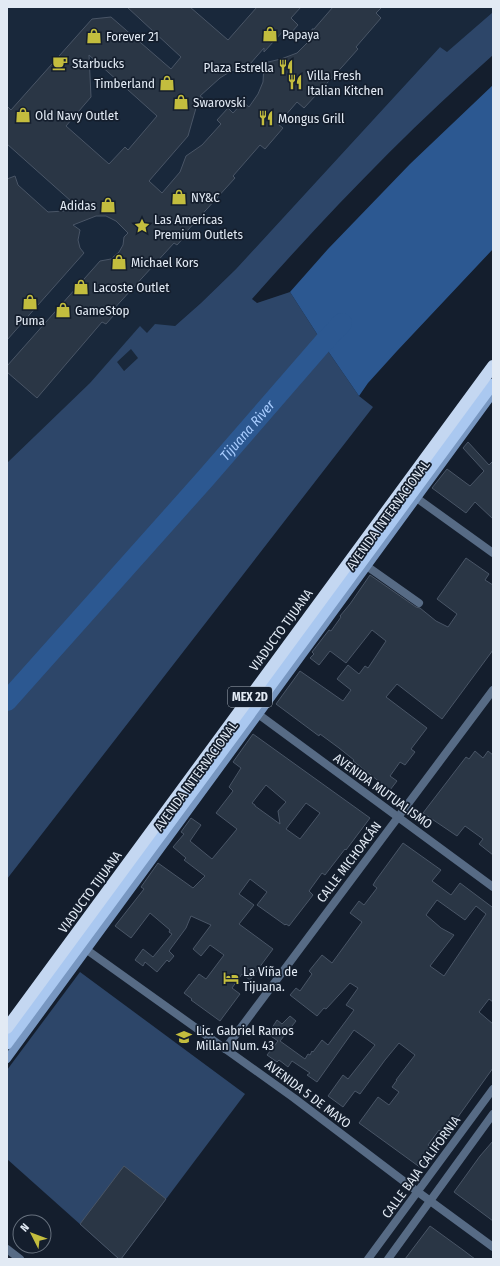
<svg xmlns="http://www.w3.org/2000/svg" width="500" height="1266" font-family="'Fira Sans Condensed',sans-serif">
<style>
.built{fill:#19283b}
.green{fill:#2d4669;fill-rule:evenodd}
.water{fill:#2c5891}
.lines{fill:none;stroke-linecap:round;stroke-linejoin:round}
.river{stroke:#2c5891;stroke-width:20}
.building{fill:#2a3645;stroke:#495566;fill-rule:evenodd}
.minor{stroke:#576b85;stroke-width:8}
.tertiary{stroke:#576b85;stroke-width:8}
.secondary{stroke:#7897c1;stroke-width:8}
.trunk{stroke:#aac8f0;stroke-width:11}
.motorway{stroke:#c4d7f1;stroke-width:12}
.labels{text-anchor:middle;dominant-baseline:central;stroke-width:3.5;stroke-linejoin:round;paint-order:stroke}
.shield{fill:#141e2d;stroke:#a4adb8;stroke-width:1}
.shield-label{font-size:12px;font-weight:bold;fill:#e2eaf4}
.poi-label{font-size:13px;fill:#e2eaf4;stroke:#141e2d;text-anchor:start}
.street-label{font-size:13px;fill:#e2eaf4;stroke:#141e2d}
.water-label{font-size:14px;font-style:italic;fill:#a8ccff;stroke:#141e2d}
</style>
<rect width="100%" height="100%" fill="#141e2d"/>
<polygon class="built" points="7,7 493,7 493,12 447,53 440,47 236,269 201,303 7,474"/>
<g class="green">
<path d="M493 12V55C407 131 328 213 252 299L257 303 290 292 328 351 359 396 373 407 7 879V463L90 383 140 326 147 333 155 324 175 326 201 303 236 269 440 47 447 52ZM131 349 138 358 124 371 117 362Z"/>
<polygon points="80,972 245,1094 121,1259 119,1259 7,1159 7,1070"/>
</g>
<polygon class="water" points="493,85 493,249 397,351 368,383 359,396 328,351 290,292 328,249 410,164"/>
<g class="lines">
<path class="river" id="s1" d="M7 701 205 479 323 343 342 323"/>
</g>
<g class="building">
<path d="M127 7H190L228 40 257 7H301L291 18 298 25 290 34 285 29 264 52V48L250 64 231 71 220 78 200 96 203 98 196 108 188 136 149 181 162 193 180 172 186 156 202 145 221 124 217 120 228 108 233 113 243 102 249 107 258 94 263 82 264 63 281 59 297 53 312 38V29H314L333 7H382L376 13 381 18 356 47 358 49 342 67 304 108 297 102 278 124 283 128 265 149 260 145 233 176 235 178 187 231 188 233 177 245 174 243 111 312 114 315 106 324 102 322 37 398 7 372V366L100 261 111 259 119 252 123 245 124 237 128 233 116 221 106 216H96L73 225 80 230 78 240 80 248 84 253 7 340V179L15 176 18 185 48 212 81 210 7 144V106L11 110 92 19 111 17 171 69 181 57ZM89 55 157 116 128 150 125 147 109 164 66 126 91 97Z"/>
<polygon points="468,442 489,465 493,461 493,519 475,502 466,513 432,488 447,469 470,486 484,471 463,448"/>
<polygon points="466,558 489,574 485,580 493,585 493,650 442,719 397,684 386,697 427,728 411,749 415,752 405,765 400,762 390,776 397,781 390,790 353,761 354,760 339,748 320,734 319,736 276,704 300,671 343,701 351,690 337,679 348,665 359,674 365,666 368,668 386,641 372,630 346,663 330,651 319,665 310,658 314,654 312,652 329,630 331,631 341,617 340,616 350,604 370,575 416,607 420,608 436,621 448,627 457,614 437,599"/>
<path d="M253 734 370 818 346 850 345 849 325 875 322 873 309 891 313 895 289 926 286 924 285 925 257 905 267 892 250 879 239 894 254 905 239 924 273 949 250 980 242 974 232 988 240 994 220 1021 191 1000 192 999 184 993 199 974 206 979 224 955 210 945 201 956 193 949 211 925 191 916 186 928 169 951 174 956 169 962 167 960 157 972 145 962 143 966 135 960 143 949 153 957 172 934 169 932 170 930 150 913 131 938 115 926 144 889 141 887 158 863 193 888 205 876 184 860 186 858 173 847 184 834 181 832 191 818 201 825 190 841 212 859 237 829 216 813 233 791 229 787 241 768 233 762ZM266 785 286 802 278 811 280 824 255 806V805L252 803ZM306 803 320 813 300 839 286 829Z"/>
<polygon points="475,751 483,758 488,751 493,755 493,855 479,844 483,839 465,826 457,836 423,813 466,757 469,759"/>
<path d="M403 843 441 870 432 881 451 895 460 883 492 907 493 904V1002L489 999 479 1012 493 1024V1068L445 1135 439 1130 428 1145 431 1147 427 1152 431 1155 421 1168 359 1123 378 1097 389 1105 399 1092 392 1087 397 1080H396L415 1055 399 1043 385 1060 360 1094 355 1091 343 1107 328 1096 343 1075 348 1079 375 1045 354 1030 317 1082 307 1075 310 1073 292 1061 288 1067 279 1060 277 1062 267 1055 278 1041 268 1034 277 1020 282 1024 290 1016 296 1021 280 1041 305 1059 308 1054 310 1055 312 1051 313 1052 322 1040 328 1045 354 1010 346 1005 358 988 350 983 326 1009 324 1008 317 1016 290 995 296 988 300 991 312 974 309 971 322 955 332 963 362 922 350 913 359 901 364 905 377 888 373 885 376 880ZM437 900 465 920 476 906 486 914 444 976 430 966 454 935 441 928 426 915Z"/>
<polygon points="493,1141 493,1221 454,1192 480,1156"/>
<polygon points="124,1166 166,1199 121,1259 119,1259 80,1224"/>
<polygon points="430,1226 463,1250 475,1259 405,1259"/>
</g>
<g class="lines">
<g class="minor">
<polyline points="368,567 419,603"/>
<polyline points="225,1049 493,690"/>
</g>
<g class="tertiary">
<polyline points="418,499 493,553"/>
<polyline points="258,714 493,887"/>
<polyline points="87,950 294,1098 418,1192 493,1247"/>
<polyline points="7,1249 20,1259"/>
<polyline points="368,1259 493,1089"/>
<polyline points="388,1259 493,1114"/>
</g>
<polyline class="secondary" points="7,1059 493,394"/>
<polyline class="trunk" points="7,1044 493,384"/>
<polyline class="motorway" points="7,1028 493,366"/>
</g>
<defs>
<symbol id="shop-bare" viewBox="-9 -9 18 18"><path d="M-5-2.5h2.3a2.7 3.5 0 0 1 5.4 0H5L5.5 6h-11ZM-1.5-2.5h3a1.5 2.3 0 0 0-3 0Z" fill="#c3bd3e" stroke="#141e2d" stroke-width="2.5" paint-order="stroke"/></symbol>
<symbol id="cafe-bare" viewBox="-9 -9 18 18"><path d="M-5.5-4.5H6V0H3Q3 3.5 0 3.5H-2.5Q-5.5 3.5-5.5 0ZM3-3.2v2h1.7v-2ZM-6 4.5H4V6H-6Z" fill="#c3bd3e" stroke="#141e2d" stroke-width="2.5" paint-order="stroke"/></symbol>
<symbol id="restaurant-bare" viewBox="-9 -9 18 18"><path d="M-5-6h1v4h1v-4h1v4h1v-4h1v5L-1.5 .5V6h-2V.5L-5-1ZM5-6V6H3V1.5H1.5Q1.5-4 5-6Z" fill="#c3bd3e" stroke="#141e2d" stroke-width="2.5" paint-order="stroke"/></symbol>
<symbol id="sight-bare" viewBox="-9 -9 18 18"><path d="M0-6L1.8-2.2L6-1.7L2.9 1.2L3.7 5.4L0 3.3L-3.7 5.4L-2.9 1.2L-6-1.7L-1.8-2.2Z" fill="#c3bd3e" stroke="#141e2d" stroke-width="2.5" paint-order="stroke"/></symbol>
<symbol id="hotel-bare" viewBox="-9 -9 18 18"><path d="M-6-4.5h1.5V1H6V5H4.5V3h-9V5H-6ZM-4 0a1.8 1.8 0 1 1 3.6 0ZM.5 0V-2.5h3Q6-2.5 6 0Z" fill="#c3bd3e" stroke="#141e2d" stroke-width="2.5" paint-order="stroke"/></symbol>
<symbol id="school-bare" viewBox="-9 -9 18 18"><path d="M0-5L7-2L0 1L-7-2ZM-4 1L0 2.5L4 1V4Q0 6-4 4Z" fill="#c3bd3e" stroke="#141e2d" stroke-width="2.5" paint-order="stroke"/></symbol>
</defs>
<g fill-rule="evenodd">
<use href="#shop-bare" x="259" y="23" width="22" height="22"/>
<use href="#shop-bare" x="83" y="25" width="22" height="22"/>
<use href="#cafe-bare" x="49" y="52" width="22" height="22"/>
<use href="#restaurant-bare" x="275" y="56" width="22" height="22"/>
<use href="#restaurant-bare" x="284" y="71" width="22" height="22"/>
<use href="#shop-bare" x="156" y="72" width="22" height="22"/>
<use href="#shop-bare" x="170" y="91" width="22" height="22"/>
<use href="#shop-bare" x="12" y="104" width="22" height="22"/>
<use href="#restaurant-bare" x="255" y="107" width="22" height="22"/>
<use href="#shop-bare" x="168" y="186" width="22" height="22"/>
<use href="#shop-bare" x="97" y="194" width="22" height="22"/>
<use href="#sight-bare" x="131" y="215" width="22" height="22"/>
<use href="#shop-bare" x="108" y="251" width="22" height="22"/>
<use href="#shop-bare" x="70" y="276" width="22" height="22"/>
<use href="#shop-bare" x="19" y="291" width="22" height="22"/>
<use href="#shop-bare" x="52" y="299" width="22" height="22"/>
<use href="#hotel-bare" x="220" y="967" width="22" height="22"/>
<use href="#school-bare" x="173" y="1026" width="22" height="22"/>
</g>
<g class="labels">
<rect class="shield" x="228" y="687" width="44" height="20" rx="3"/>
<g class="shield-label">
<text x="250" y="697">MEX 2D</text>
</g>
<g class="poi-label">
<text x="282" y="34">Papaya</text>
<text x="106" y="36">Forever 21</text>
<text x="72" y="63">Starbucks</text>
<text x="274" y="67" text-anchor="end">Plaza Estrella</text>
<text x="307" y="75">Villa Fresh<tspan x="307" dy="15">Italian Kitchen</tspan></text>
<text x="155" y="83" text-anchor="end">Timberland</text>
<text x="193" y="102">Swarovski</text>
<text x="35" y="115">Old Navy Outlet</text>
<text x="278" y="118">Mongus Grill</text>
<text x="191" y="197">NY&amp;C</text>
<text x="96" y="205" text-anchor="end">Adidas</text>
<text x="154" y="219">Las Americas<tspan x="154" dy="15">Premium Outlets</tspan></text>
<text x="131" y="262">Michael Kors</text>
<text x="93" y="287">Lacoste Outlet</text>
<text x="75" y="310">GameStop</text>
<text x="30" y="320" text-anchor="middle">Puma</text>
<text x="243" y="971">La Viña de<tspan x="243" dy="15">Tijuana.</tspan></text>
<text x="196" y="1030">Lic. Gabriel Ramos<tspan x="196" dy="15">Millan Num. 43</tspan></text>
</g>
<g class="street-label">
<text transform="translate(388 515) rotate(-54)">AVENIDA INTERNACIONAL</text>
<text transform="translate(281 630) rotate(-54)">VIADUCTO TIJUANA</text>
<text transform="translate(196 776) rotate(-54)">AVENIDA INTERNACIONAL</text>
<text transform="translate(383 791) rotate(36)">AVENIDA MUTUALISMO</text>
<text transform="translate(349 862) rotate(-53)">CALLE MICHOACÁN</text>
<text transform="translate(90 892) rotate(-54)">VIADUCTO TIJUANA</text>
<text transform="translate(308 1094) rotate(37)">AVENIDA 5 DE MAYO</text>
<text transform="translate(421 1167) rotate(-54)">CALLE BAJA CALIFORNIA</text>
</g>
<g class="water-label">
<text stroke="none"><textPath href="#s1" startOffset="362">Tijuana River</textPath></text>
</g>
</g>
<rect width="500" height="1266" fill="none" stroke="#e2eaf4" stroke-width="16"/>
<g transform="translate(32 1234) rotate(312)"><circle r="19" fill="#141e2d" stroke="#66707d"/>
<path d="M0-3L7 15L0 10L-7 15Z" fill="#c3bd3e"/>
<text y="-6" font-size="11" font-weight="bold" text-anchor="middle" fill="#e2eaf4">N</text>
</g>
</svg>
